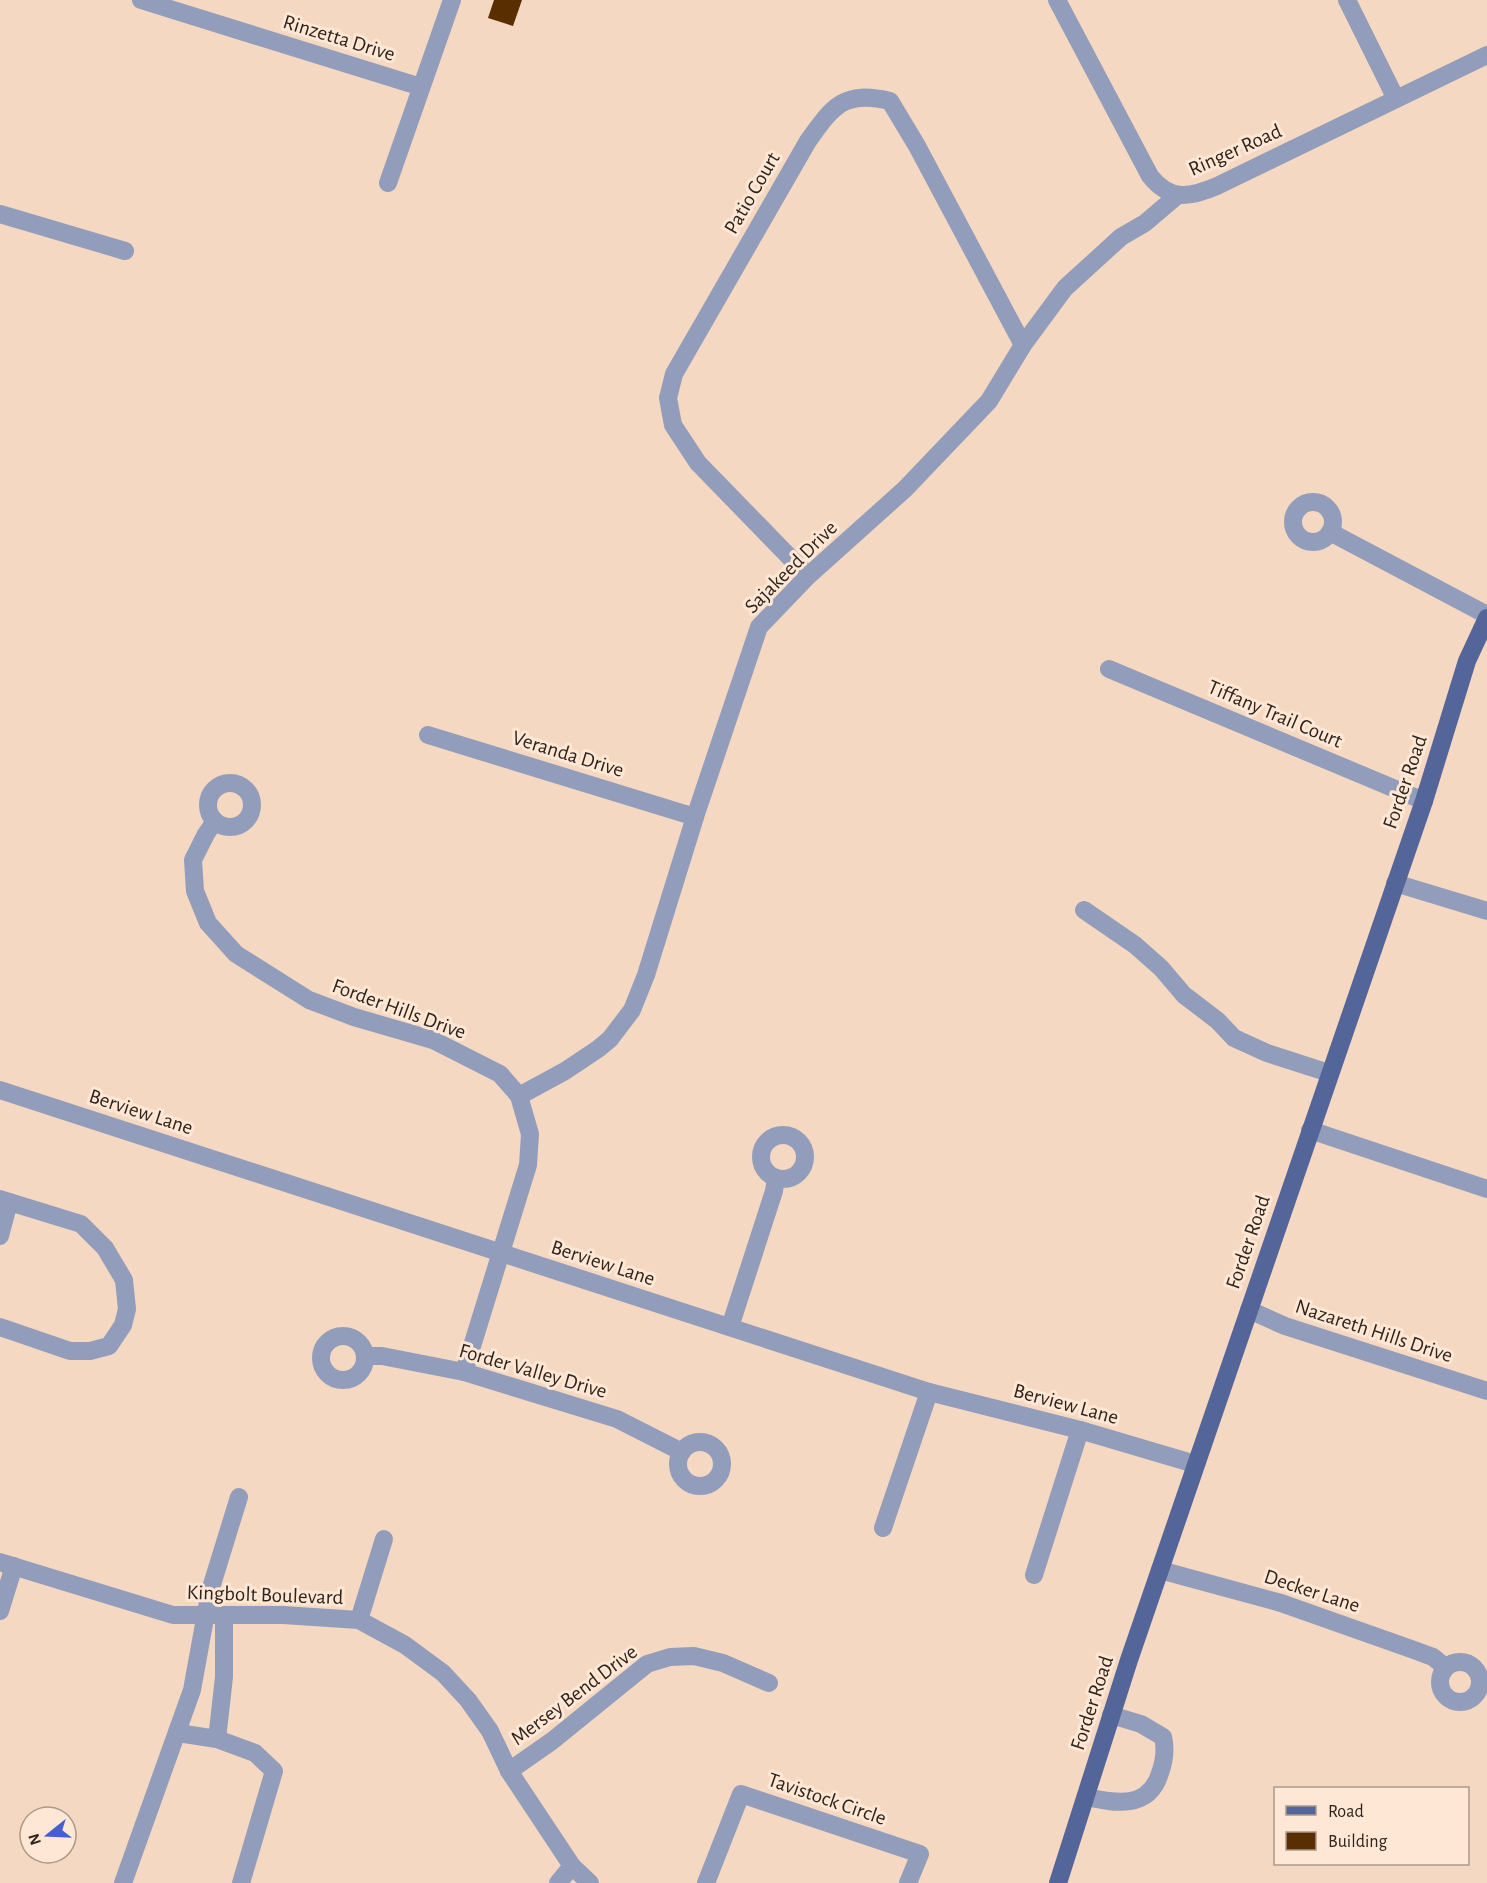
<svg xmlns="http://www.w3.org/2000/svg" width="1487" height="1883" font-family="'Alegreya Sans',sans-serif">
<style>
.building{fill:#592f02}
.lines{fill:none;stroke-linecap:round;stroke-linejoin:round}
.minor{stroke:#929dbb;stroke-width:18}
.major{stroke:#546599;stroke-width:18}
.labels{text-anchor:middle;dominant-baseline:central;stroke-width:6;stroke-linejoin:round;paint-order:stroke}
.street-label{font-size:21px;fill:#2f241c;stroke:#fee7d5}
</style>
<rect width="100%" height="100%" fill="#f5d8c2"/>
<polygon class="building" points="494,0 522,0 513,26 488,18"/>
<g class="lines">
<g class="minor">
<polyline points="141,0 421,87"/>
<path d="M1057 0 1150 176C1170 201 1189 198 1217 186L1487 55"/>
<polyline points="1347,0 1396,99"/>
<polyline points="388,183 452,0"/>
<polyline points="0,214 125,251"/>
<circle cx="1313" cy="522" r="20"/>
<polyline points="1330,532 1487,615"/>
<path d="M808 576 698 463 673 425 668 398 674 374 808 141C833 106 844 90 890 101L917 146 1023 345"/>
<polyline points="1109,669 1424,801"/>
<polyline points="428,735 695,817"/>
<circle cx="230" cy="805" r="22"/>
<polyline points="215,821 206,834 193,860 195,891 208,923 236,954 309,1000 354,1017 433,1040 500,1074 519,1096 530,1134 528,1165 464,1372"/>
<polyline points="1395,883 1487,911"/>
<polyline points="1084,910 1135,945 1161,968 1184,995 1218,1021 1234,1038 1267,1053 1329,1073"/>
<polyline points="0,1090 929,1392 1080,1430 1195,1464"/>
<polyline points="519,1096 565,1071 598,1049 610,1039 632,1010 646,975 695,817 759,627 808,576 905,489 989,401 1023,345 1065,288 1121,237 1145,223 1178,195"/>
<polyline points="1310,1130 1487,1189"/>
<circle cx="783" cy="1157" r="22"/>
<polyline points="0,1199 81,1224 105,1248 124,1280 127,1309 123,1325 109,1346 90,1351 70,1351 0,1327"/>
<polyline points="0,1236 9,1202"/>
<polyline points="1249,1310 1285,1326 1487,1391"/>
<polyline points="730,1327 774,1191 776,1178"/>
<circle cx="343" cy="1358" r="22"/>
<polyline points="365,1356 382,1356 464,1372 617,1419 682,1452"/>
<circle cx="700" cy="1464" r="22"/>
<polyline points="883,1528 929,1392"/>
<polyline points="0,1562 173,1615 283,1615 359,1620 405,1645 443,1673 468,1700 490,1731 509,1771 572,1866 590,1883"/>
<polyline points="1160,1570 1281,1603 1414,1650 1433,1657 1445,1667"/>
<polyline points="1034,1575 1080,1430"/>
<polyline points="0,1611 14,1566"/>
<polyline points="359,1620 384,1539"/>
<circle cx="1460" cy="1682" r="20"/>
<polyline points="178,1733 217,1739 255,1753 274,1771 241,1883"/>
<polyline points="217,1739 224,1677 224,1615"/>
<polyline points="509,1771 552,1741 647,1664 670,1657 694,1656 723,1663 769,1683"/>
<path d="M1086 1797C1115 1803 1149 1810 1160 1773 1164 1762 1166 1749 1163 1737L1141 1724 1111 1715"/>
<polyline points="123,1883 192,1690 210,1591 239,1497"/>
<polyline points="558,1883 572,1866"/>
<polyline points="706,1883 741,1794 920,1854 908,1883"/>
</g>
<polyline class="major" points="1058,1883 1129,1660 1424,801 1467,661 1487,618"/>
</g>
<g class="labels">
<g class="street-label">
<text transform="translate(339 38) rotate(17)">Rinzetta Drive</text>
<text transform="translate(1235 150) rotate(-24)">Ringer Road</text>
<text transform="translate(752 193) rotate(-60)">Patio Court</text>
<text transform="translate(791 567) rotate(-45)">Sajakeed Drive</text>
<text transform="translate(1275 714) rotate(23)">Tiffany Trail Court</text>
<text transform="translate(568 754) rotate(17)">Veranda Drive</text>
<text transform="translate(1405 782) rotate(-71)">Forder Road</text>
<text transform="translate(399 1009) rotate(20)">Forder Hills Drive</text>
<text transform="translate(141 1112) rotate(18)">Berview Lane</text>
<text transform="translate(1248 1242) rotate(-71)">Forder Road</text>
<text transform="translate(603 1263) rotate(18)">Berview Lane</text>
<text transform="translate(1374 1331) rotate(18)">Nazareth Hills Drive</text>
<text transform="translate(533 1371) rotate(16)">Forder Valley Drive</text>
<text transform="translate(1066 1404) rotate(15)">Berview Lane</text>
<text transform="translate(1312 1591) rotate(18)">Decker Lane</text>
<text transform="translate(265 1595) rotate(2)">Kingbolt Boulevard</text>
<text transform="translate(574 1695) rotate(-37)">Mersey Bend Drive</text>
<text transform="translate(1092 1703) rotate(-72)">Forder Road</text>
<text transform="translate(827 1799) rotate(19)">Tavistock Circle</text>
</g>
</g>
<rect x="1274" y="1787" width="195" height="78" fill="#fee7d5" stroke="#ab998b" stroke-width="1.5"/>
<rect x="1286" y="1806" width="30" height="9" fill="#546599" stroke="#ab998b" stroke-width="1.5"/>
<text x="1328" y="1817" font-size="18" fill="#2f241c">Road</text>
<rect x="1286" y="1832" width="30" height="18" fill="#592f02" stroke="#ab998b" stroke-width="1.5"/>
<text x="1328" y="1847" font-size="18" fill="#2f241c">Building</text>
<g transform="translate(48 1835) rotate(252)"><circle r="28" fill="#fee7d5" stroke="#ab998b" stroke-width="1.5"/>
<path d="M0-4.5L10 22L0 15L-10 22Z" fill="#455ed1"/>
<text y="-9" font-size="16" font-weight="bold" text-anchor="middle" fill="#2f241c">N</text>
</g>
</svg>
